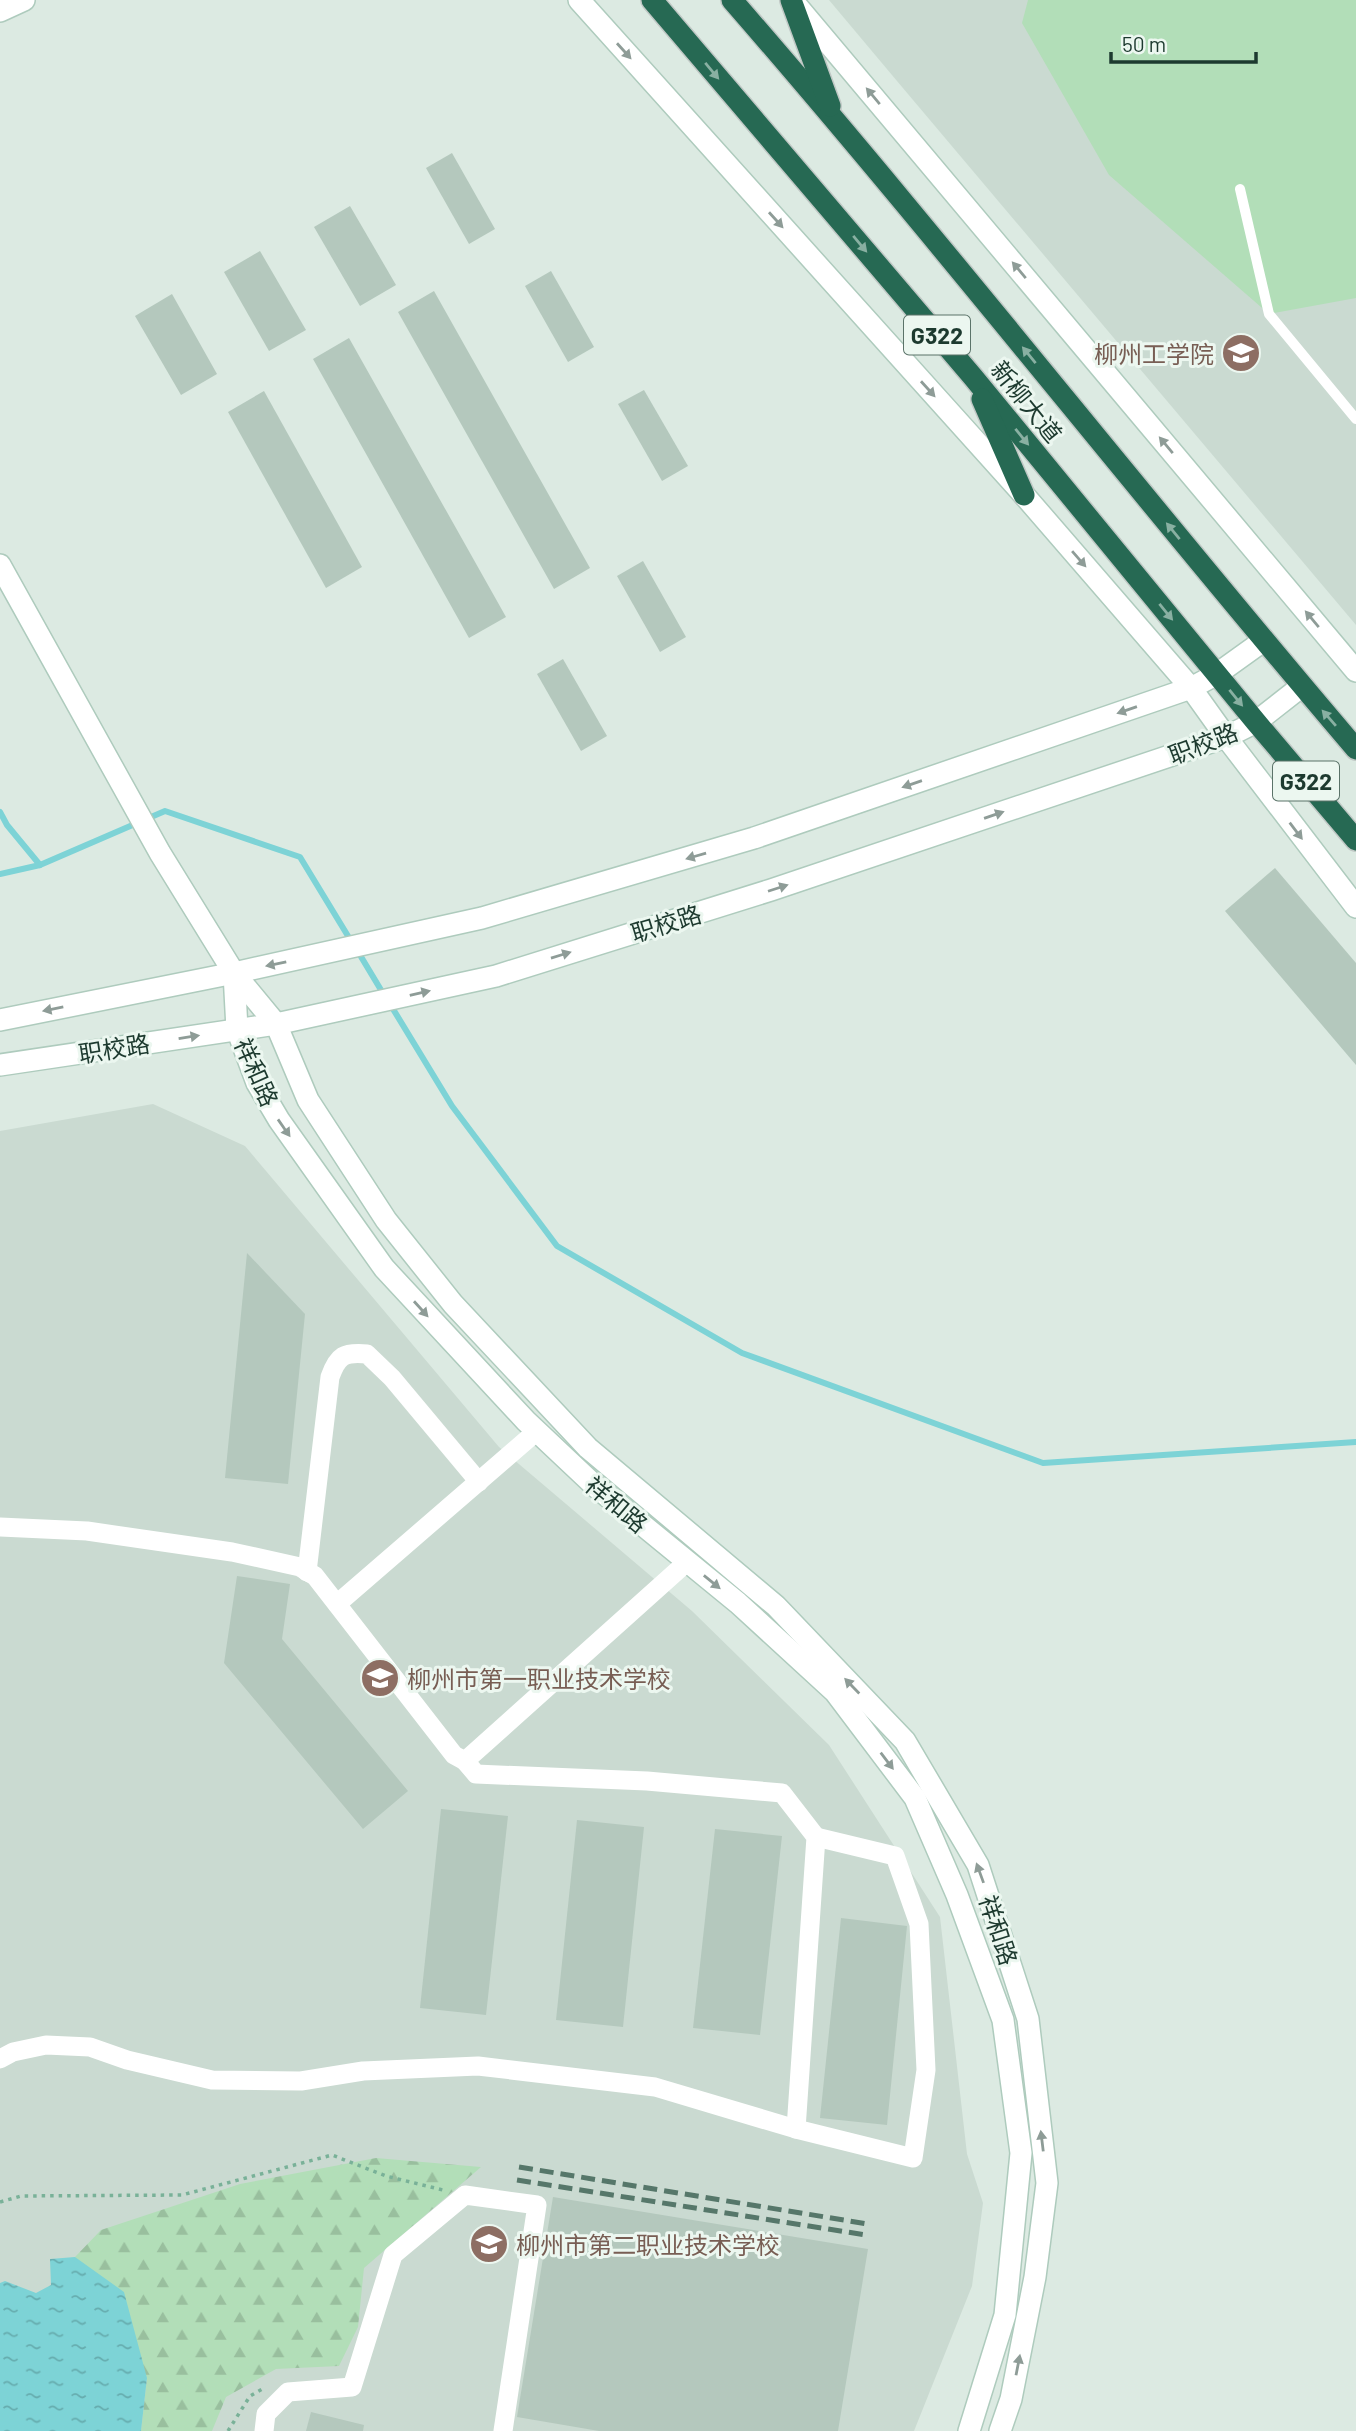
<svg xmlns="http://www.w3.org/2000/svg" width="1356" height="2431" font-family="Barlow,'Noto Sans SC',sans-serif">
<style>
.built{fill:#cadad1}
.forest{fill:url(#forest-firs)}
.pitch{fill:#b2deb8}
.water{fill:url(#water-ripples)}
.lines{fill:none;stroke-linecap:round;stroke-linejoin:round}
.stream{stroke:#7dd3d6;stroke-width:6}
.building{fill:#b4c8bd}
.secondary-casing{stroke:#aecbbd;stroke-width:24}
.highway-casing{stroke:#c0c8c5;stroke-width:24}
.path{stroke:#79b198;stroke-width:3.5;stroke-dasharray:3.5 5;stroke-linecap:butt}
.lane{stroke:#fff;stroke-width:10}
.street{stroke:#fff;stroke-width:19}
.secondary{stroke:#fff;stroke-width:21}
.highway{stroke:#266953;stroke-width:21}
.rail{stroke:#56776a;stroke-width:5;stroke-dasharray:14 7;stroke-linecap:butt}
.oneway{fill:#8e9c97}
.oneway2{fill:#89b0a2}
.labels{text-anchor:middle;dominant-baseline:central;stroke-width:6;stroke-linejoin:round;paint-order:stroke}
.shield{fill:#ecf7f0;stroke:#5b7369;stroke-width:2}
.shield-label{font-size:23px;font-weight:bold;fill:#1d3a2f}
.education-label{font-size:24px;fill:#785e54;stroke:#ecf7f0;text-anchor:start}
.street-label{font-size:24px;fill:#1d3a2f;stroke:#ecf7f0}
</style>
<defs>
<pattern id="forest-firs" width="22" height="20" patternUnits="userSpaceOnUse" patternTransform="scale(1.75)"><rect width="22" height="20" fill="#b2deb8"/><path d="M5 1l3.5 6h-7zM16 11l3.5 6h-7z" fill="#99bf9e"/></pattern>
<pattern id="water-ripples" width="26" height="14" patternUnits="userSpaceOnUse" patternTransform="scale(1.75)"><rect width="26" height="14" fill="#7dd3d6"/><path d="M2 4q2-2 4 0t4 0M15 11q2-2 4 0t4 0" fill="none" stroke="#66acae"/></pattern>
</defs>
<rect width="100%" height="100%" fill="#dceae2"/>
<g class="built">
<polygon points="829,0 1356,0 1356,625 897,81"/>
<polygon points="153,1104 245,1146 499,1447 692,1611 829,1745 940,1917 967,2154 983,2203 972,2286 914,2431 0,2431 0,1131"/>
</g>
<polygon class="forest" points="376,2158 481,2167 364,2268 358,2327 339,2366 276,2369 226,2397 212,2431 141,2431 147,2378 75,2257 101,2230 240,2184"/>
<polygon class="pitch" points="1028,0 1356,0 1356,298 1269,314 1109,175 1022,23"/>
<polygon class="water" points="75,2257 124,2292 147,2378 141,2431 0,2431 0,2283 5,2281 36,2293 51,2285 50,2259"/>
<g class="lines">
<g class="stream">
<polyline points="0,812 7,825 40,865"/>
<polyline points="0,874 40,865 165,811 300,857 351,941"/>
<polyline points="357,950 384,995"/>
<polyline points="390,1004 452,1106 557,1246 742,1353 1043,1463 1356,1442"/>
</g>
</g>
<g class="building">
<polygon points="452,153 495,229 469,244 426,168"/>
<polygon points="350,206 396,285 360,306 314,227"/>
<polygon points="260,251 306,330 269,351 224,272"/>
<polygon points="551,271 594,347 568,362 525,286"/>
<polygon points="434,291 590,568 554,589 398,312"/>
<polygon points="172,294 217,374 181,395 135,316"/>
<polygon points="349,338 506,617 469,638 313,359"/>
<polygon points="644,390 688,466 662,481 618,404"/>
<polygon points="264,391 362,567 326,588 228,412"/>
<polygon points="643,561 686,637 660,652 617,576"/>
<polygon points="563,659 607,736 581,751 537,674"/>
<polygon points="1275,868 1356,963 1356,1065 1225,911"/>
<polygon points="247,1253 305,1314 288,1484 225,1478"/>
<polygon points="237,1576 290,1584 282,1639 408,1791 363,1829 224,1663"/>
<polygon points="441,1809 508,1816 486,2015 420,2008"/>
<polygon points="577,1820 644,1827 623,2027 556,2020"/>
<polygon points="715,1829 782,1836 760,2035 693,2028"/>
<polygon points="841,1918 907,1926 887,2125 820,2118"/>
<polygon points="553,2197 868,2249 838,2431 599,2431 517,2417"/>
<polygon points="311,2412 364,2425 363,2431 306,2431"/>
</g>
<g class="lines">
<defs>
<g id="secondary">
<polyline points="579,0 1024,495 1191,688 1226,737 1356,907"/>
<polyline points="792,0 1356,671"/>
<polyline points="0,11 24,0"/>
<polyline points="0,565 160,853 234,973 276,1024 308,1100 386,1220 453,1304 588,1448 776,1606 905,1741 978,1865 1028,2019 1047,2183 1035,2277 1011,2399 1000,2431"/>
<polyline points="234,973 237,1029 257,1083 279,1120 384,1268 526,1421 595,1486 738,1603 835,1692 915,1798 957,1895 1003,2020 1021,2153 1005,2315 969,2431"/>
<polyline points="0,1020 234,973 482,918 754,838 1191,688 1217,674 1263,641"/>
<polyline points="0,1065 276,1024 496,976 771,890 1226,737 1256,722 1302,686"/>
</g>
<g id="highway">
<polyline points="652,0 973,377 1256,722 1356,840"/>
<path d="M732 0C945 245 1145 502 1356 749"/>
<polyline points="791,0 830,106"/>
<polyline points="982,399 1024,495"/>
</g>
</defs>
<use href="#secondary" class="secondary-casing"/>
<use href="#highway" class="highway-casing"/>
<g class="path">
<polyline points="0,2202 21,2196 182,2195 332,2155 386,2176 443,2190"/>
<polyline points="228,2431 250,2396 264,2388"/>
</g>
<polyline class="lane" points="1240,189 1269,314 1356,419"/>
<g class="street">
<polyline points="0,1527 87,1531 232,1552 300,1567 315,1576 454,1755 465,1761 687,1562"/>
<path d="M307 1572 330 1377C338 1355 344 1352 367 1354L392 1378 479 1482"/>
<polyline points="337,1604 537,1431"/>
<polyline points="465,1761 476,1774 647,1781 782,1793 816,1837 796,2129"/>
<polyline points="0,2059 13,2052 46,2045 90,2047 127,2060 212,2080 301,2081 363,2071 478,2066 655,2087 796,2129 913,2158 926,2070 919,1924 895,1856 816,1837"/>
<polyline points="264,2431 266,2414 288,2392 352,2387 393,2255 465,2195 537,2205 503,2431"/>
</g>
<use href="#secondary" class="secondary"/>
<use href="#highway" class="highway"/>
<g class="rail">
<polyline points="519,2167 868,2224"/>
<polyline points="517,2180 866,2235"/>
</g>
</g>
<defs><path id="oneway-solid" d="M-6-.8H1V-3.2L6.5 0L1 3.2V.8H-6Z" transform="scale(1.75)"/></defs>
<g class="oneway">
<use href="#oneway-solid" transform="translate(624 51) rotate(48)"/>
<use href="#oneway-solid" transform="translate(873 96) rotate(-130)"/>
<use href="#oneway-solid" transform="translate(776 220) rotate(48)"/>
<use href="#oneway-solid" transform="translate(1019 270) rotate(-130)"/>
<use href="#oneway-solid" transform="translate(928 389) rotate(48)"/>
<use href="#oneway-solid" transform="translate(1166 445) rotate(-130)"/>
<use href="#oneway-solid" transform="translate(1079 559) rotate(49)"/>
<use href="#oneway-solid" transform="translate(1312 619) rotate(-130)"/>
<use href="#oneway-solid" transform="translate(1127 710) rotate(161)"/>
<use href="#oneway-solid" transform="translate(912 784) rotate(161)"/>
<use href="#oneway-solid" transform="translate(994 815) rotate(-19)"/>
<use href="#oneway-solid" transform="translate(1296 831) rotate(53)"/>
<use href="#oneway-solid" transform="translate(696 856) rotate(164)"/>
<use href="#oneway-solid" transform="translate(778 888) rotate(-18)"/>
<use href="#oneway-solid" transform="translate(561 955) rotate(-17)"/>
<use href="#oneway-solid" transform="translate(276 964) rotate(168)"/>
<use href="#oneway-solid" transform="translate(420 993) rotate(-13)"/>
<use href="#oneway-solid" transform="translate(53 1009) rotate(169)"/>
<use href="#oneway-solid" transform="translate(189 1037) rotate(-9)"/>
<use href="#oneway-solid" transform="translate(284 1128) rotate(55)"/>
<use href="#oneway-solid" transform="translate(421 1309) rotate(48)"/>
<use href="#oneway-solid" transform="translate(712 1582) rotate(39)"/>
<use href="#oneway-solid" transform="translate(852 1686) rotate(-134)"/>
<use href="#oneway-solid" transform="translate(887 1761) rotate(53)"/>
<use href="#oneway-solid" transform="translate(980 1873) rotate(-110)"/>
<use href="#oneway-solid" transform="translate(1042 2141) rotate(-97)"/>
<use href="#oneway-solid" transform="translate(1018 2365) rotate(-79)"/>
</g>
<g class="oneway2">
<use href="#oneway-solid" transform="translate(712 71) rotate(50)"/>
<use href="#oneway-solid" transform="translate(860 244) rotate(50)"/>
<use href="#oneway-solid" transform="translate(1029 355) rotate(-129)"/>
<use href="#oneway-solid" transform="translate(1022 437) rotate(51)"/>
<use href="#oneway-solid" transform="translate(1173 531) rotate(-129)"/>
<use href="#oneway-solid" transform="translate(1166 612) rotate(51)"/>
<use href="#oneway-solid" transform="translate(1236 698) rotate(51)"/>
<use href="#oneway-solid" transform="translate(1329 718) rotate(-131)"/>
</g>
<defs>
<symbol id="university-disc" viewBox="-11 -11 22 22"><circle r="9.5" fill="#8d6e63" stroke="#ecf7f0"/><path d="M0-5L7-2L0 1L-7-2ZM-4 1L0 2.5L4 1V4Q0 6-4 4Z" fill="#fff"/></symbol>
<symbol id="school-disc" viewBox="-11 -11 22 22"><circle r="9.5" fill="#8d6e63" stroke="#ecf7f0"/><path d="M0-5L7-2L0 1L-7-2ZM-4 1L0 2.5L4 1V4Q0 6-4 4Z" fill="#fff"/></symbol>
</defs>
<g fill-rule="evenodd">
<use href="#university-disc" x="1219" y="331" width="44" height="44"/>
<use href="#school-disc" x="358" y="1656" width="44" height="44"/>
<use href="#school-disc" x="467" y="2222" width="44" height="44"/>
</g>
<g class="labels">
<g class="shield">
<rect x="904" y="315.5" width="66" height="39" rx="5"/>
<rect x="1273" y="761.5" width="66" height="39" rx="5"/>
</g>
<g class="shield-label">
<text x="937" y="335">G322</text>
<text x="1306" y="781">G322</text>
</g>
<g class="education-label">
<text x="1214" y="353" text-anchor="end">柳州工学院</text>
<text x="407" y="1678">柳州市第一职业技术学校</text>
<text x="516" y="2244">柳州市第二职业技术学校</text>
</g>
<g class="street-label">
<text transform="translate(1027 401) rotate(51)">新柳大道</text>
<text transform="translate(1203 743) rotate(-21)">职校路</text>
<text transform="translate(666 923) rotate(-17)">职校路</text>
<text transform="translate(114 1048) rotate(-9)">职校路</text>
<text transform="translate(257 1072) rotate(66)">祥和路</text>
<text transform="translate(617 1504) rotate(40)">祥和路</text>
<text transform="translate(999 1930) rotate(72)">祥和路</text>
</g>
</g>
<path d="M1111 52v10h145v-10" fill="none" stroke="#1d3a2f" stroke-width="3.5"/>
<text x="1122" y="52" font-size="21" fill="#1d3a2f" stroke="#ecf7f0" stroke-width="5" paint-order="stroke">50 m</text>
</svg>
